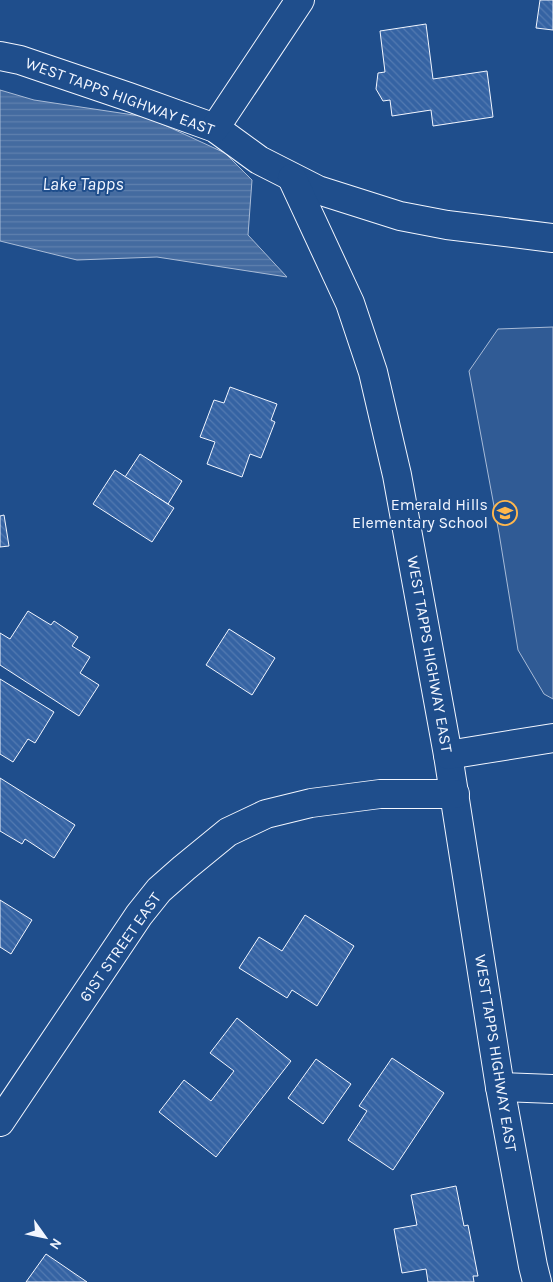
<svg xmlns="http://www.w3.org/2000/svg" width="553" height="1282" font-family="Karla,sans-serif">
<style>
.built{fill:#305b95;stroke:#a8bbd7}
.water{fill:url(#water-rules);stroke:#a8bbd7}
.building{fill:url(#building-back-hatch);stroke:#f2f6ff}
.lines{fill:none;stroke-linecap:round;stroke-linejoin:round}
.minor-casing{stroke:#f2f6ff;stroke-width:30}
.minor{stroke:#1f4e8c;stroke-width:28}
.labels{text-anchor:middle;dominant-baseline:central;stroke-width:4;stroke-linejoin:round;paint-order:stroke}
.street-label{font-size:16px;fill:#f2f6ff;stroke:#1f4e8c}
.poi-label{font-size:16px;fill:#f2f6ff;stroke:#1f4e8c;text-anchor:end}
.water-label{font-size:18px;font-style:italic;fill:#f2f6ff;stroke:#1f4e8c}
</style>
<defs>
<pattern id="water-rules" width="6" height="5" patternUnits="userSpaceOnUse" patternTransform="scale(1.25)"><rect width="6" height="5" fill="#446ba0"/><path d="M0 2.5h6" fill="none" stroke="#5f81ae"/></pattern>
<pattern id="building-back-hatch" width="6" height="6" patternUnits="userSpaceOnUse" patternTransform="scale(1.25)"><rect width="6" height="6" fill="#3563a3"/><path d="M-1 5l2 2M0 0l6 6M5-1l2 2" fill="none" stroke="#537ab1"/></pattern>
</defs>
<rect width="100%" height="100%" fill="#1f4e8c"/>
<polygon class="built" points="553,327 553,699 544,694 518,650 499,533 469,371 498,329"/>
<polygon class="water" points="0,90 34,100 147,117 225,153 252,180 248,235 287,277 157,257 77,260 0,241"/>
<g class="building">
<polygon points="540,0 553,0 553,30 536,28"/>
<polygon points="426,24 433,79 487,71 493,117 433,126 431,110 392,116 390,100 383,101 376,89 378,73 385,72 380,31"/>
<polygon points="230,387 277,404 271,420 275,422 261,458 250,454 242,477 207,464 215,442 200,437 214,400 224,403"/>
<polygon points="140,454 182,481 168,504 125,477"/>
<polygon points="115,470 174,508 152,542 93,504"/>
<polygon points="4,515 9,546 0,547 0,516"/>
<polygon points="28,611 51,625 54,621 78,637 72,646 90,657 80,673 99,685 79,716 0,665 0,633 10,639"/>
<polygon points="229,629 275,658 252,695 206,665"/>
<polygon points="0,679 54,712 35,743 28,739 13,762 0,754"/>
<polygon points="0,778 75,825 54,858 25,839 22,844 0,831"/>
<polygon points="0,900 32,920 11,954 0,947"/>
<polygon points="305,915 354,946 317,1006 292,990 287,998 239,968 259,937 282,951"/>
<polygon points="237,1018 291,1061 216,1157 159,1112 184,1080 211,1101 234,1071 210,1053"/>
<polygon points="392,1058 444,1093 393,1170 348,1140 367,1111 359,1106"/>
<polygon points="316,1059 351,1084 323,1124 288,1098"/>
<polygon points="456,1186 464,1226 468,1225 478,1276 473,1276 474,1282 428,1282 426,1269 402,1273 394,1229 417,1225 411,1195"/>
<polygon points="46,1254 87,1282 26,1282"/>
</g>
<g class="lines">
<defs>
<g id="minor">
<polyline points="0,56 20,60 129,97 215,128 259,160 318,190 400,216 447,225 553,238"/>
<polyline points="215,128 300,0"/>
<polyline points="292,178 350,303 373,372 397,475 448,755 500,1087 533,1266 537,1282"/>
<polyline points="448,755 553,738"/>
<polyline points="500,1087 553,1089"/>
<polyline points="0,1122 139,915 159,890 184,868 228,832 266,814 311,803 380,794 455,794"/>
</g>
</defs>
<use href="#minor" class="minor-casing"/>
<use href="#minor" class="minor"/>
</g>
<defs>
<symbol id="school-ring" viewBox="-11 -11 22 22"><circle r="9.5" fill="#1f4e8c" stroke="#ffb74d" stroke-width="1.5"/><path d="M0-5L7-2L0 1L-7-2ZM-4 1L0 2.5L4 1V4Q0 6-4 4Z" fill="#ffb74d"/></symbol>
</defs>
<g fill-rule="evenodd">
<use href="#school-ring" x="491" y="499" width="28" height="28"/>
</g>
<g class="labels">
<g class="street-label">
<text transform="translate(120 96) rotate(20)">WEST TAPPS HIGHWAY EAST</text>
<text transform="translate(430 654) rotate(80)">WEST TAPPS HIGHWAY EAST</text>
<text transform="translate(120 947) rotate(-55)">61ST STREET EAST</text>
<text transform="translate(496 1053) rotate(81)">WEST TAPPS HIGHWAY EAST</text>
</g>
<g class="poi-label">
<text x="488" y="504">Emerald Hills<tspan x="488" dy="18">Elementary School</tspan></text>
</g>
<g class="water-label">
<text x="83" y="184">Lake Tapps</text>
</g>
</g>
<g transform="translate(45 1237) rotate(123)" stroke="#1f4e8c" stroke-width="4" paint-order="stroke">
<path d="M0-4L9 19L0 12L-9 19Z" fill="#f2f6ff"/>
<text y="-8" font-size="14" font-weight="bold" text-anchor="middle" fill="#f2f6ff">N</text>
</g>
</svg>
